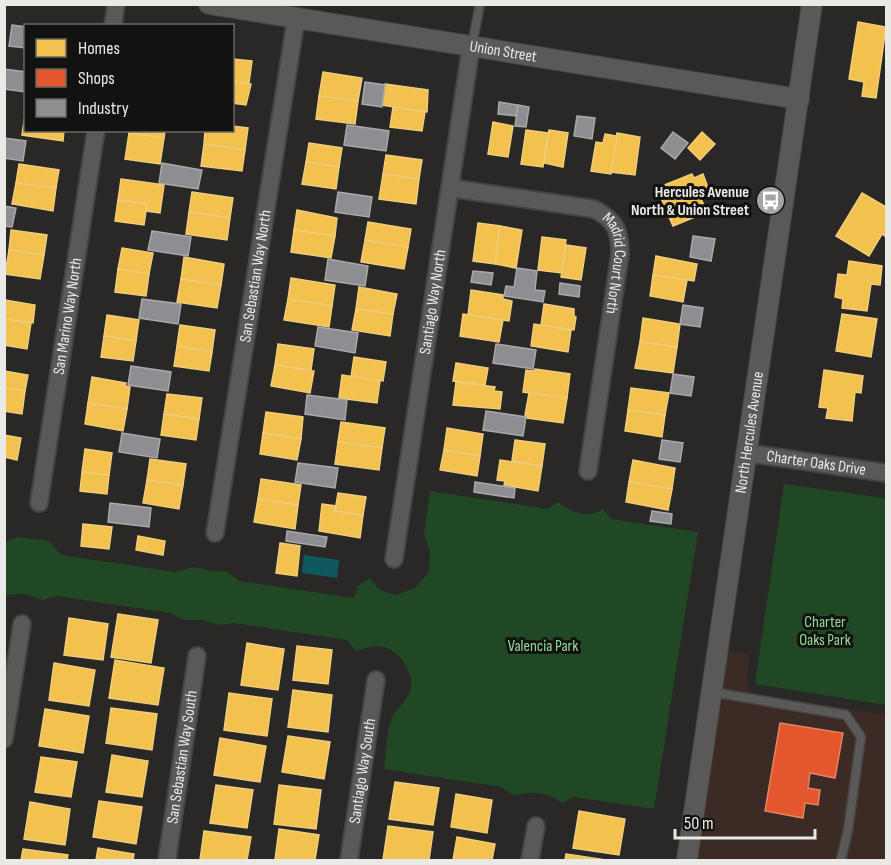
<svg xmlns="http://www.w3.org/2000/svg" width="891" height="865" font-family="'Sofia Sans Condensed',sans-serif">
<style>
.commercial{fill:#3b2b24}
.green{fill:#204824}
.water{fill:#0f585f}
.homes{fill:#f2c14e;stroke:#efcd7c;stroke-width:1.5}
.shops{fill:#e4572e;stroke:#e68365;stroke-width:1.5}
.industry{fill:#8d8d92;stroke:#a9a9ab;stroke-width:1.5}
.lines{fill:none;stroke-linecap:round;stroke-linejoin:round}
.service-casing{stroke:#454443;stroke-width:11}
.minor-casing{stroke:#454443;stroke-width:20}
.tertiary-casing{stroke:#454443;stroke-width:22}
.service{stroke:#5a5957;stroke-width:8}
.minor{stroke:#5a5957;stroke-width:16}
.tertiary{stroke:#5a5957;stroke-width:20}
.labels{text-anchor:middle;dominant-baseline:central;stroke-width:6;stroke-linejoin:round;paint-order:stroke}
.street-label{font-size:16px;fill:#e9e9e6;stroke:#121210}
.poi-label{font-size:16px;font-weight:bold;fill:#e9e9e6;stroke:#121210;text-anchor:end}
.park-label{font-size:16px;fill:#93dc97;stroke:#121210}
</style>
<rect width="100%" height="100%" fill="#292826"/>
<polygon class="commercial" points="728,651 750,655 746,682 753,693 886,715 886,860 698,860"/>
<g class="green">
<polygon points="784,484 877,497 886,500 886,705 755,684"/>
<path d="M430 491 547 509 558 502C572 513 587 519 603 509L611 519 698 532 654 809 573 797 563 803C547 792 532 790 514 796L501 787 384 769C386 758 387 726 392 718 397 708 406 702 410 691 415 674 401 652 384 647 375 645 365 648 356 651L347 640 234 623 220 625 203 620H184L170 613 57 596 42 600 25 594 5 595V543L17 537 49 541 61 555 175 572 193 567 212 571 228 572 239 581 354 598 358 586 370 578 379 590 396 595 415 588 429 572 430 553 424 534Z"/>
</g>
<polygon class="water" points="304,555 339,560 337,578 302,573"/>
<g class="homes">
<polygon points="858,22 886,27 876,98 862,96 864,82 849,79"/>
<polygon points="232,59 252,61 249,83 232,81"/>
<polygon points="323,72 362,78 358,101 319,96"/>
<polygon points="232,81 251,84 246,105 232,103"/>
<polygon points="385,84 428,90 427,112 382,105"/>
<polygon points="319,96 358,101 355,124 316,119"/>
<polygon points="393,107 425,112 422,131 390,127"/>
<polygon points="25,115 26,130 64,130 63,141 22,135"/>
<polygon points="493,122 513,126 508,157 488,154"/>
<polygon points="232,126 248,128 245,150 204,144 205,130 232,130"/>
<polygon points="129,130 165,130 164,138 129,133"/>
<polygon points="526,130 548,133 543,167 521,164"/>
<polygon points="549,130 568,133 563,167 544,163"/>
<polygon points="702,132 715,144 700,160 688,148"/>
<polygon points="129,133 164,138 160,164 125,159"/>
<polygon points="617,133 640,137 635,175 611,172"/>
<polygon points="605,134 617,136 611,174 591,171 596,142 603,143"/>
<polygon points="309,143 342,148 339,167 306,162"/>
<polygon points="204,144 245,150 242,171 201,166"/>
<polygon points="386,155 422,160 419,179 383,174"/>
<polygon points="306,162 339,167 336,189 302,184"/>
<polygon points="19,164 59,170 56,188 16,183"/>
<polygon points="383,174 419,179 416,204 379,199"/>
<polygon points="692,174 694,178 703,174 709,190 665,208 657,188"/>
<polygon points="121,179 164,185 160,213 146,211 147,204 118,200"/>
<polygon points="16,183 56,188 53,211 12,204"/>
<polygon points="192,192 233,198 230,218 189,212"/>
<polygon points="862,193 886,207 886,237 882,234 869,256 836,236"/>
<polygon points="699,194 707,212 673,226 665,208"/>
<polygon points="118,200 147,204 144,225 115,221"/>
<polygon points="297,210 337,218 335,236 294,230"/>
<polygon points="189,212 230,218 227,240 186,234"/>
<polygon points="368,222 411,229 408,247 365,240"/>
<polygon points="478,223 500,226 495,264 473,261"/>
<polygon points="500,226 522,230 516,268 495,264"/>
<polygon points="11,230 47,235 44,255 9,250"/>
<polygon points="294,230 335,236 331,258 291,252"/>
<polygon points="542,237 566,240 562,273 538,270"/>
<polygon points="365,240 408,247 404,269 361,262"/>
<polygon points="566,245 586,248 581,280 561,277"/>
<polygon points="122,248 153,253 149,274 118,269"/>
<polygon points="9,250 44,255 40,279 5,274"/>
<polygon points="656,256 697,264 694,281 653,275"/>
<polygon points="184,257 224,264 221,285 181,279"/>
<polygon points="849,261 882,266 880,285 871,284 867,311 842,308 843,299 835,297 838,274 847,275"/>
<polygon points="118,269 149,274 146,296 115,292"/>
<polygon points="653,275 687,280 683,302 650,296"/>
<polygon points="291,278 335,285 332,306 288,299"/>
<polygon points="181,279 221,285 217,308 177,302"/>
<polygon points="359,287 397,294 393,314 356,309"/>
<polygon points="471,290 503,295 503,299 512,301 509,321 468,315"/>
<polygon points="288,299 332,306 329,327 284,320"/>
<polygon points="5,300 35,305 33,323 4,319"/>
<polygon points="544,304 574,309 574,316 576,317 574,330 541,325"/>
<polygon points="356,309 393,314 390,336 352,330"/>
<polygon points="463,314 503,320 499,342 460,336"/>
<polygon points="842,314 877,319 871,357 836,351"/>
<polygon points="107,315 139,320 136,341 104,336"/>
<polygon points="643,318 680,324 677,347 640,342"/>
<polygon points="4,319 31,323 27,349 4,345"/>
<polygon points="534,324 571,330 568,352 531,346"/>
<polygon points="180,325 215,330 212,352 177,346"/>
<polygon points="104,336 136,341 133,361 101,357"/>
<polygon points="640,342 677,347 673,373 635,368"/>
<polygon points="278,344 314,349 311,370 275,365"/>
<polygon points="177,346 212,352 209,371 174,366"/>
<polygon points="354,357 386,362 383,381 351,377"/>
<polygon points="456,363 488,368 485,385 453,381"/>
<polygon points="275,365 314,371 310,393 271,386"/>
<polygon points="535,369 570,374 567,398 523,392 526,370 534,371"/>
<polygon points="824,370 863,376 861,393 855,392 852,421 826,418 828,408 819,407"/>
<polygon points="4,371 28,375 25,391 4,388"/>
<polygon points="342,375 380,381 377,403 339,398"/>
<polygon points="92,377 126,383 125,386 130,387 127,409 88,403"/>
<polygon points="456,382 495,387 494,391 502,392 500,409 453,405"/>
<polygon points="4,388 25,391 22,414 4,411"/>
<polygon points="631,388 669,393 665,415 628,410"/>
<polygon points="529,393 567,398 563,423 527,418 525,415"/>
<polygon points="167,394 202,398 199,419 164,414"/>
<polygon points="88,403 127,409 123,431 85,424"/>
<polygon points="628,410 665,415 662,437 625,431"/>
<polygon points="266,412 303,417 301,439 263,433"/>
<polygon points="164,414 199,419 196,440 161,435"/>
<polygon points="341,422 385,428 382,448 338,442"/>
<polygon points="447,428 483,434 480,456 444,450"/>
<polygon points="263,433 301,439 297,460 260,454"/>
<polygon points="4,435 21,438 17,460 4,457"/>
<polygon points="515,440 545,444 542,466 512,461"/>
<polygon points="338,442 382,448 379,470 335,464"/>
<polygon points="85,449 112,453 109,475 82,472"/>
<polygon points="444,450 480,456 477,476 440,470"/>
<polygon points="150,459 186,464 183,485 147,480"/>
<polygon points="500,460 542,466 538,491 504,485 505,481 497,480"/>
<polygon points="633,460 675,468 672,489 629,482"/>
<polygon points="82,472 109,475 107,494 80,491"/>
<polygon points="261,479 301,485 298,505 258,499"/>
<polygon points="147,480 183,485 179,509 143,503"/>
<polygon points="629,482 672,489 668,510 626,502"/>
<polygon points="338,493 366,497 363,515 335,511"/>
<polygon points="258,499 298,505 295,529 254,522"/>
<polygon points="322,504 336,506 335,511 363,515 360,538 319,531"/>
<polygon points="83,524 112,527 109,549 81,546"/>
<polygon points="138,536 165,541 163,555 136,550"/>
<polygon points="280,543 300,546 297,576 276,573"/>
<polygon points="118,614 158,620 151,663 111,657"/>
<polygon points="69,618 108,624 103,660 64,655"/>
<polygon points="247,643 284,649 278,690 241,685"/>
<polygon points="297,646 332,650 328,684 293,680"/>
<polygon points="115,660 164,668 158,705 109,698"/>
<polygon points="54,663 95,670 89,706 49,700"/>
<polygon points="293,690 332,695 328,732 288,727"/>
<polygon points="229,693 272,699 267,736 224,730"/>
<polygon points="111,708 157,714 152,750 106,743"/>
<polygon points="45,709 89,716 83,753 39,746"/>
<polygon points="288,736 330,742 324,779 282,772"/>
<polygon points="220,738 266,746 260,782 214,775"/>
<polygon points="112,755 148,761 142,797 106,792"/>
<polygon points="41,757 77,762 71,797 35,792"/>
<polygon points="395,782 439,788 433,825 389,819"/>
<polygon points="216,785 253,790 247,828 210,823"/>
<polygon points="279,785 321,790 316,829 274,824"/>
<polygon points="456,794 492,800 487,833 451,827"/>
<polygon points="99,801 142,807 136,844 93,837"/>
<polygon points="30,802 70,809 65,845 24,839"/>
<polygon points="579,811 625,819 619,855 573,848"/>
<polygon points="388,826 433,832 429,860 383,860"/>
<polygon points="279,829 319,835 315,860 275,860"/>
<polygon points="204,831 251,837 247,860 200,860"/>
<polygon points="457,837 495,844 492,860 453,860"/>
<polygon points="98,848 134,854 133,860 96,860"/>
<polygon points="23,849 68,855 67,860 21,860"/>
<polygon points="566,854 606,860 565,860"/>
</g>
<polygon class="shops" points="780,723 843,733 835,778 810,773 808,788 820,790 818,805 805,803 803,818 765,811"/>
<g class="industry">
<polygon points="12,25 26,27 26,48 9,46"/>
<polygon points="4,69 26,72 26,92 4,89"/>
<polygon points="365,82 385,85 382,107 362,104"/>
<polygon points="499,102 518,105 516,116 498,114"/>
<polygon points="518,105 529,107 526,127 515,126"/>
<polygon points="577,116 595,118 592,139 574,136"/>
<polygon points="347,125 389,131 386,151 344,145"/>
<polygon points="673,132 688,143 675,159 661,148"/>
<polygon points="4,138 26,141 23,161 4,158"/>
<polygon points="162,163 202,170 198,189 159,183"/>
<polygon points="338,192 372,197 369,217 335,212"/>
<polygon points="4,206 16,208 12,227 4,226"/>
<polygon points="152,231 191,237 188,256 148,250"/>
<polygon points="693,236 715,239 711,261 690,257"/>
<polygon points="328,259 368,266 365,286 325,280"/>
<polygon points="517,268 537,271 535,290 545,291 543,302 504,296 506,286 514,287"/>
<polygon points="473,271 493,273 491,285 471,282"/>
<polygon points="560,283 580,286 579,297 559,294"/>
<polygon points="142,299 181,304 178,324 139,318"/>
<polygon points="683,305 703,308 700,327 680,324"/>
<polygon points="318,327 358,333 355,353 315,346"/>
<polygon points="496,344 536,350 533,369 493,363"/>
<polygon points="131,366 171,372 168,391 128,385"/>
<polygon points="673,374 694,377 691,396 670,393"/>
<polygon points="307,395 347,400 345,420 305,414"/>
<polygon points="486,411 526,417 523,436 483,430"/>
<polygon points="122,433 160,439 157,458 119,452"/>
<polygon points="662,440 683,443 680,462 659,459"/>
<polygon points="298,463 338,468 335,488 295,482"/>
<polygon points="475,482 515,488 514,498 474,492"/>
<polygon points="110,503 151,508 149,527 108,522"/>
<polygon points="652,511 672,514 671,524 650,521"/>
<polygon points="287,531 327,537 325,547 286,541"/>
</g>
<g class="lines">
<defs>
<g id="service">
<polyline points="472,45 480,4"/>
<polyline points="712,692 846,715 861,737 848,830 841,860"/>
</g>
<g id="minor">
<polyline points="113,26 116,4"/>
<path id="s1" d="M450 188 594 209C615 220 620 230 620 254L588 471"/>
<path id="s2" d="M747 453 886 473"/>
<path id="s3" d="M39 503 96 130"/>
<path id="s4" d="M215 533 296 19"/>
<path id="s5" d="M394 559 471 47"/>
<polyline points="4,739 22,624"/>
<path id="s6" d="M167 860 197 656"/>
<path id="s7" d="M349 860 376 680"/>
<polyline points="530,860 536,826"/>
</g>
<g id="tertiary">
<path id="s8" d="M209 4 799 99"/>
<path id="s9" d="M687 860 812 4"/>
</g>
</defs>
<use href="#service" class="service-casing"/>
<use href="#minor" class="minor-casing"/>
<use href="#tertiary" class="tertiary-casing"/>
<use href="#service" class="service"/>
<use href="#minor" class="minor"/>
<use href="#tertiary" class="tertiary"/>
</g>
<defs>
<symbol id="bus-disc" viewBox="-11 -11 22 22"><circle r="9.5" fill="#a6a5a3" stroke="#121210"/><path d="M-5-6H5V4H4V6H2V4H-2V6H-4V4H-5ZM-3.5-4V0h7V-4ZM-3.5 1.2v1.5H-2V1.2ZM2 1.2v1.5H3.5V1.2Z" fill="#fff"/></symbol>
</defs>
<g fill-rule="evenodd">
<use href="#bus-disc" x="754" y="184" width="33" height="33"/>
</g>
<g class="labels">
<g class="street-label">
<text stroke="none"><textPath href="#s8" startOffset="298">Union Street</textPath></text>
<text stroke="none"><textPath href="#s1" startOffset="210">Madrid Court North</textPath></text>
<text stroke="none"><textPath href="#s4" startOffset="260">San Sebastian Way North</textPath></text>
<text stroke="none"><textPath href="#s5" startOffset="260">Santiago Way North</textPath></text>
<text stroke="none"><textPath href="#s3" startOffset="189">San Marino Way North</textPath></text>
<text stroke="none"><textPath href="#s9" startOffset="432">North Hercules Avenue</textPath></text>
<text stroke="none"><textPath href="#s2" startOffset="70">Charter Oaks Drive</textPath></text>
<text stroke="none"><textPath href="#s6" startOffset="104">San Sebastian Way South</textPath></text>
<text stroke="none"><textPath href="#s7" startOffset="90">Santiago Way South</textPath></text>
</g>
<g class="poi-label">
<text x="749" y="192">Hercules Avenue<tspan x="749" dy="18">North &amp; Union Street</tspan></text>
</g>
<g class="park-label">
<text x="825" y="622">Charter<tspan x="825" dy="18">Oaks Park</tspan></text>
<text x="543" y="646">Valencia Park</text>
</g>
</g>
<rect width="891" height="865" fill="none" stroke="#e9e9e6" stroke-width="12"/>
<rect x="24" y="24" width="210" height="108" fill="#121210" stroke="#686866" stroke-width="1.5"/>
<rect x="36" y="39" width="30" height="18" fill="#f2c14e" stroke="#686866" stroke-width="1.5"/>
<text x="78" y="54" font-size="18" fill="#e9e9e6">Homes</text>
<rect x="36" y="69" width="30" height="18" fill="#e4572e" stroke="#686866" stroke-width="1.5"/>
<text x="78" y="84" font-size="18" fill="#e9e9e6">Shops</text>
<rect x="36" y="99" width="30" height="18" fill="#8d8d92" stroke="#686866" stroke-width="1.5"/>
<text x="78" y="114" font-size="18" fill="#e9e9e6">Industry</text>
<path d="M675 829v9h140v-9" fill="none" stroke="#e9e9e6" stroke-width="3"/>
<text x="684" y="829" font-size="18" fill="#e9e9e6" stroke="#121210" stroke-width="4.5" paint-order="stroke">50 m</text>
</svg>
